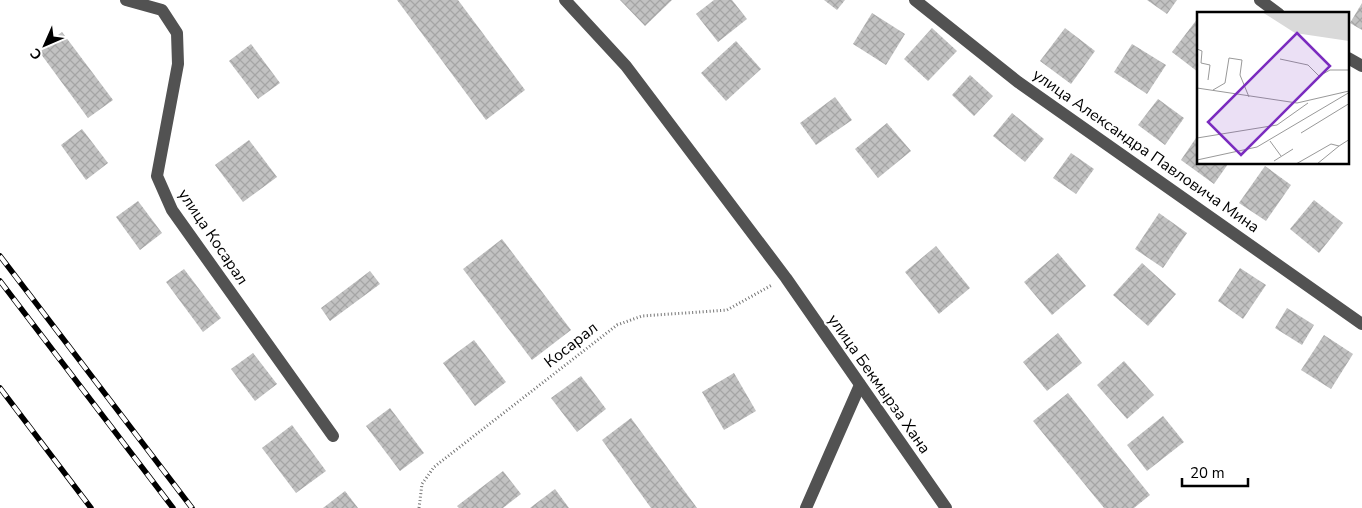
<svg xmlns="http://www.w3.org/2000/svg" width="1362" height="508" font-family="'Nunito Sans',sans-serif">
<style>
.building{fill:url(#building-cross-hatch)}
.lines{fill:none;stroke-linecap:round;stroke-linejoin:round}
.path{stroke:#747474;stroke-width:3;stroke-dasharray:1 2.5;stroke-linecap:butt}
.minor{stroke:#525252;stroke-width:12}
.rail-casing{stroke:#000;stroke-width:5.5}
.rail{stroke:#fff;stroke-width:4;stroke-dasharray:11;stroke-linecap:butt}
.labels{text-anchor:middle;dominant-baseline:central;stroke-width:4.5;stroke-linejoin:round;paint-order:stroke}
.street-label{font-size:16px;fill:#000;stroke:#fff}
.inset-road{fill:none;stroke:#999;stroke-width:1}
.view{fill:#7b2cbf;fill-opacity:0.15;stroke:#7b2cbf;stroke-width:2.5}
.inset-edge{fill:none;stroke:#000;stroke-width:2.5}
</style>
<defs>
<pattern id="building-cross-hatch" width="8" height="8" patternUnits="userSpaceOnUse" patternTransform="scale(1.25)"><rect width="8" height="8" fill="#c2c2c2"/><path d="M0 0l8 8M0 8l8-8" fill="none" stroke="#a5a5a5"/></pattern>
</defs>
<rect width="100%" height="100%" fill="#fff"/>
<g class="building">
<polygon points="397,0 458,0 525,90 486,120"/>
<polygon points="620,0 672,0 645,26"/>
<polygon points="714,0 732,0 747,19 718,42 696,14"/>
<polygon points="824,0 845,0 837,10"/>
<polygon points="1147,0 1177,0 1167,14"/>
<polygon points="1362,3 1362,30 1350,23"/>
<polygon points="872,13 905,34 886,65 853,44"/>
<polygon points="1198,18 1198,72 1172,52"/>
<polygon points="932,28 957,51 928,81 904,59"/>
<polygon points="1065,28 1095,51 1071,84 1040,61"/>
<polygon points="62,32 113,100 88,118 38,50"/>
<polygon points="736,41 761,69 726,101 701,73"/>
<polygon points="251,44 280,83 258,99 229,61"/>
<polygon points="1132,44 1166,65 1147,94 1114,72"/>
<polygon points="970,75 993,96 974,116 952,95"/>
<polygon points="835,97 852,120 816,145 800,123"/>
<polygon points="1158,99 1184,118 1165,145 1138,125"/>
<polygon points="1012,113 1044,139 1025,162 993,136"/>
<polygon points="887,123 911,151 878,178 855,149"/>
<polygon points="82,129 108,163 86,180 61,145"/>
<polygon points="1198,135 1198,164 1228,164 1214,184 1181,160"/>
<polygon points="249,140 277,177 243,202 215,165"/>
<polygon points="1071,153 1094,169 1076,194 1053,178"/>
<polygon points="1265,166 1291,185 1266,221 1239,203"/>
<polygon points="1314,200 1343,223 1319,253 1290,229"/>
<polygon points="138,201 162,233 140,250 116,217"/>
<polygon points="1159,213 1187,233 1163,268 1135,249"/>
<polygon points="502,239 571,330 532,360 463,269"/>
<polygon points="936,246 970,288 939,314 905,272"/>
<polygon points="1058,253 1086,286 1052,315 1024,282"/>
<polygon points="1142,263 1176,294 1148,326 1113,295"/>
<polygon points="1240,268 1266,285 1243,319 1218,301"/>
<polygon points="184,269 221,318 203,332 166,282"/>
<polygon points="370,271 380,284 330,321 321,308"/>
<polygon points="1287,308 1314,325 1302,345 1275,328"/>
<polygon points="1058,333 1082,363 1047,391 1023,362"/>
<polygon points="1324,335 1353,354 1331,389 1301,370"/>
<polygon points="474,340 506,382 475,406 443,363"/>
<polygon points="253,353 277,384 255,401 231,369"/>
<polygon points="1124,361 1154,395 1127,419 1097,385"/>
<polygon points="734,373 756,411 724,430 702,392"/>
<polygon points="581,376 606,409 577,432 551,398"/>
<polygon points="1068,393 1150,495 1134,508 1104,508 1033,421"/>
<polygon points="390,408 424,453 400,471 366,426"/>
<polygon points="1163,416 1184,442 1147,471 1127,445"/>
<polygon points="631,418 697,508 651,508 602,440"/>
<polygon points="292,425 326,471 296,493 262,448"/>
<polygon points="503,471 521,494 503,508 459,508 457,506"/>
<polygon points="555,489 569,508 530,508"/>
<polygon points="345,491 358,508 323,508"/>
</g>
<g class="lines">
<polyline class="path" points="419,508 422,484 434,467 617,325 642,316 727,310 772,285"/>
<g class="minor">
<polyline points="126,0 162,10 177,33 178,64 157,176 172,210 333,436"/>
<polyline points="565,0 626,66 786,278 946,508"/>
<polyline points="915,0 1018,82 1362,324"/>
<polyline points="1260,0 1279,14"/>
<polyline points="1348,58 1362,66"/>
<polyline points="806,508 860,385"/>
</g>
<defs>
<g id="rail">
<polyline points="0,256 192,508"/>
<polyline points="0,281 173,508"/>
<polyline points="0,388 91,508"/>
</g>
</defs>
<use href="#rail" class="rail-casing"/>
<use href="#rail" class="rail"/>
</g>
<g class="labels">
<g class="street-label">
<text transform="translate(1146 151) rotate(35)">улица Александра Павловича Мина</text>
<text transform="translate(213 237) rotate(56)">улица Косарал</text>
<text transform="translate(571 345) rotate(-38)">Косарал</text>
<text transform="translate(879 384) rotate(55)">улица Бекмырза Хана</text>
</g>
</g>
<g transform="translate(1197 12)">
<rect width="152" height="152" fill="#fff"/>
<path d="M65 0H152V29L98 21Z" fill="#d9d9d9"/>
<path class="inset-road" d="M0 37 5 39 4 51 13 53 11 68M83 47 111 53 122 64 133 58H153M0 76 100 91 152 79M16 78 28 71 32 46 45 48 43 63 52 85M104 121 153 91M0 126 80 113 111 91M73 129 84 144M0 148 60 135 153 80M77 149 96 137M99 152 134 132 142 134 153 127M120 152 142 134"/>
<path class="view" d="M100 21 133 54 44 143 11 110Z"/>
<rect width="152" height="152" class="inset-edge"/>
</g>
<g transform="translate(45 45) rotate(225)" stroke="#ffffff" stroke-width="4" paint-order="stroke">
<path d="M0-4L9 19L0 12L-9 19Z" fill="#000000"/>
<text y="-8" font-size="14" font-weight="bold" text-anchor="middle" fill="#000000">С</text>
</g>
<path d="M1182 478v8h66v-8" fill="none" stroke="#000000" stroke-width="2.5"/>
<text x="1190" y="478" font-size="15" fill="#000000" stroke="#ffffff" stroke-width="4" paint-order="stroke">20 m</text>
</svg>
